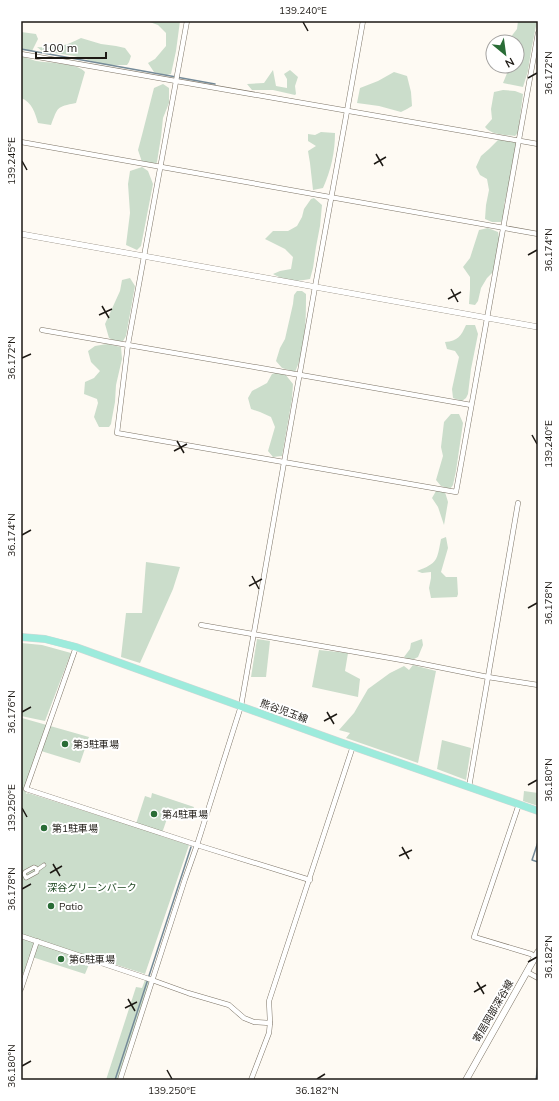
<svg xmlns="http://www.w3.org/2000/svg" width="559" height="1101" font-family="Mulish,'Noto Sans JP',sans-serif">
<style>
.green{fill:#cbddcb}
.lines{fill:none;stroke-linecap:round;stroke-linejoin:round}
.stream{stroke:#748a98;stroke-width:1.5}
.pedestrian-casing{stroke:#7d7466;stroke-width:4.5}
.minor-casing{stroke:#7d7466;stroke-width:5.5}
.tertiary-casing{stroke:#7d7466;stroke-width:6}
.secondary-casing{stroke:#7d7466;stroke-width:7}
.primary-casing{stroke:#d6d6d5;stroke-width:8}
.pedestrian{stroke:#fff;stroke-width:3.5}
.minor{stroke:#fff;stroke-width:4.5}
.tertiary{stroke:#fff;stroke-width:5.5}
.secondary{stroke:#fff;stroke-width:6}
.primary{stroke:#9debdc;stroke-width:7}
.ticks{fill:none;stroke:#1d1914;stroke-width:1.5}
.poi-dot{fill:#296c36;stroke:#fff;stroke-width:1.5}
.labels{text-anchor:middle;dominant-baseline:central;stroke-width:4;stroke-linejoin:round;paint-order:stroke}
.street-label{font-size:10px;fill:#1d1914;stroke:#fff}
.poi-label{font-size:10px;fill:#1d1914;stroke:#fff;text-anchor:start}
.park-label{font-size:10px;fill:#1c451f;stroke:#fff}
.neatline{fill:none;stroke:#1d1914;stroke-width:1.5}
.ticks-label{font-size:10px;text-anchor:middle;fill:#1d1914}
</style>
<rect width="100%" height="100%" fill="#fefaf3"/>
<g class="green">
<polygon points="147,21 180,21 176,51 171,74 166,75 154,72 148,63 155,59 166,46 166,33 158,25"/>
<polygon points="518,21 537,21 531,51 528,71 523,87 503,83 510,66 517,66 517,42 511,42 510,38 517,29"/>
<polygon points="21,32 36,34 38,39 32,51 21,50"/>
<path d="M81 38 101 44 116 46 125 48 131 56 129 62 127 65H106L74 56 42 51 37 47C57 48 63 47 81 38Z"/>
<path d="M21 56C26 58 31 59 36 61 48 63 78 63 85 72L76 103C56 107 58 107 51 125L38 123C35 113 32 102 21 98Z"/>
<polygon points="273,70 276,86 287,88 287,79 284,74 290,70 298,77 295,86 296,94 295,95 273,90 252,90 247,84 264,83"/>
<polygon points="394,72 407,76 411,92 412,106 407,109 401,112 379,106 357,103 360,88 378,81"/>
<polygon points="163,84 169,88 169,103 163,118 161,137 157,162 154,166 142,162 138,150 142,135 154,88"/>
<path d="M503 90 515 91 523 94 518 133 515 136C506 135 491 135 485 127L492 119 491 109 494 92Z"/>
<path d="M321 132 335 133C335 152 331 170 323 188L313 190 310 163 308 151 316 146 308 141V134L315 135Z"/>
<polygon points="505,139 517,142 512,175 507,192 504,205 504,216 501,222 492,222 485,219 486,205 489,190 487,179 480,175 476,167 481,156 489,149 498,140"/>
<polygon points="142,167 148,171 153,184 141,246 137,250 126,245 130,213 128,184 130,171"/>
<path d="M314 198 322 205 320 226 316 247 313 268 310 279C294 282 288 282 273 274L280 271 291 269 293 257 285 249 265 239 273 231H288L297 226 302 217 304 209 311 199Z"/>
<polygon points="488,228 498,232 500,242 493,272 487,278 481,288 478,301 475,305 469,304 470,289 470,277 463,267 470,258 479,230"/>
<polygon points="130,278 135,286 126,336 123,341 119,343 109,338 105,324 120,291 122,280"/>
<path d="M297 291H302L306 294C306 318 306 350 295 372L282 368 276 361 280 348 285 339 293 304 294 295Z"/>
<path d="M466 325H475L478 334 471 369 468 394 466 398 462 401 453 398 452 389 459 357 455 351 447 349 445 342C458 341 461 336 466 325Z"/>
<polygon points="107,344 121,347 122,359 116,385 115,402 112,418 111,424 109,427 99,427 94,417 98,403 97,399 84,394 85,382 94,378 100,371 91,362 88,351 95,346"/>
<polygon points="279,372 285,374 293,384 292,399 282,456 273,457 268,451 275,427 271,417 260,412 251,409 248,398 252,391 267,383 272,374"/>
<polygon points="451,414 459,414 463,423 456,471 453,485 450,489 441,486 436,480 443,456 441,447 444,422"/>
<polygon points="436,491 445,492 448,502 444,525 438,507 432,498"/>
<path d="M446 537 448 548 441 572 446 577H457L458 594 457 597 431 598 429 588 431 578V572L422 573 417 571C438 563 437 560 441 539Z"/>
<polygon points="146,562 180,567 173,589 140,663 121,657 126,613 142,613"/>
<polygon points="257,639 270,641 266,677 251,677"/>
<polygon points="422,639 423,645 418,657 414,659 409,660 404,657 410,649 411,643"/>
<polygon points="21,643 42,645 71,653 45,721 21,716"/>
<polygon points="319,650 348,653 345,671 360,679 358,697 312,687"/>
<polygon points="413,665 436,671 418,763 346,738 350,733 339,730 354,713 368,689 390,673 404,666 409,670"/>
<polygon points="22,718 89,737 80,763 41,751 26,794 28,793 135,827 145,796 151,798 152,793 194,807 190,817 170,810 161,836 189,845 145,974 92,957 85,974 29,956 24,973 21,973 21,721"/>
<polygon points="442,740 471,748 466,780 437,769"/>
<polygon points="524,791 538,793 538,806 523,801"/>
<polygon points="145,980 151,983 120,1080 106,1080 136,987 142,988"/>
</g>
<g class="lines">
<g class="stream">
<polyline points="21,49 215,84"/>
<polyline points="538,842 532,860 538,862"/>
<polyline points="115,1080 191,847"/>
<polyline points="536,1080 538,1064"/>
</g>
<defs>
<g id="pedestrian">
<polygon points="34,867 36,868 37,871 37,872 26,878 24,874 25,872"/>
<polyline points="37,870 44,865"/>
</g>
<g id="minor">
<polyline points="187,21 128,344 117,433 456,492 538,33"/>
<polyline points="21,54 538,144"/>
<polyline points="21,142 538,234"/>
<path d="M42 330C185 354 328 380 471 405"/>
<polyline points="201,625 413,662 488,677 538,685"/>
<polyline points="76,647 26,789 197,845 310,880"/>
<polyline points="469,787 518,503"/>
<polyline points="519,804 474,937 531,954 535,957"/>
<polyline points="21,936 152,980 188,993 229,1005 244,1018 254,1022 270,1023"/>
<polyline points="527,972 538,978"/>
<polyline points="21,989 37,941"/>
<polyline points="120,1080 185,879 197,845 221,769 241,706 315,287 347,111 363,21"/>
<polyline points="251,1080 269,1033 270,1023 269,1001 353,746"/>
</g>
<polyline id="tertiary" points="21,234 538,327"/>
<polyline id="secondary" points="466,1080 538,952"/>
<polyline id="primary" points="21,637 45,639 76,647 340,742 538,811"/>
</defs>
<use href="#pedestrian" class="pedestrian-casing"/>
<use href="#minor" class="minor-casing"/>
<use href="#tertiary" class="tertiary-casing"/>
<use href="#secondary" class="secondary-casing"/>
<use href="#primary" class="primary-casing"/>
<use href="#pedestrian" class="pedestrian"/>
<use href="#minor" class="minor"/>
<use href="#tertiary" class="tertiary"/>
<use href="#secondary" class="secondary"/>
<use href="#primary" class="primary"/>
</g>
<path class="ticks" d="M303 22 308 31M528 78 537 73M376 154 383 166M22 161 27 170M374 164 386 157M528 255 537 250M451 289 458 302M448 299 461 292M102 306 109 318M99 315 112 309M22 358 31 354M532 435 537 444M177 441 184 453M174 451 187 444M22 535 31 530M252 576 259 589M249 586 262 579M528 608 537 603M22 712 31 707M327 712 334 724M324 721 337 714M528 785 537 780M22 808 27 817M402 847 409 859M399 856 412 850M53 864 60 876M50 873 62 866M22 889 31 884M528 962 537 957M477 982 484 994M474 992 486 985M128 999 135 1011M125 1008 137 1002M22 1066 31 1061M167 1070 172 1079M317 1079 325 1074"/>
<g class="poi-dot">
<circle cx="65" cy="744" r="4"/>
<circle cx="154" cy="814" r="4"/>
<circle cx="44" cy="828" r="4"/>
<circle cx="51" cy="906" r="4"/>
<circle cx="61" cy="959" r="4"/>
</g>
<g class="labels">
<g class="street-label">
<text transform="translate(284 711) rotate(20)">熊谷児玉線</text>
<text transform="translate(493 1011) rotate(-60)">寄居岡部深谷線</text>
</g>
<g class="poi-label">
<text x="73" y="744">第3駐車場</text>
<text x="162" y="814">第4駐車場</text>
<text x="52" y="828">第1駐車場</text>
<text x="59" y="906">Patio</text>
<text x="69" y="959">第6駐車場</text>
</g>
<g class="park-label">
<text x="92" y="887">深谷グリーンパーク</text>
</g>
</g>
<rect width="559" height="1101" fill="none" stroke="#ffffff" stroke-width="44"/>
<g transform="translate(505 54) rotate(151)"><circle r="19" fill="#ffffff" stroke="#a5a3a1"/>
<path d="M0-3L7 15L0 10L-7 15Z" fill="#296c36"/>
<text y="-6" font-size="11" font-weight="bold" text-anchor="middle" fill="#1d1914">N</text>
</g>
<path d="M36 52v6h70v-6" fill="none" stroke="#1d1914" stroke-width="2"/>
<text x="42" y="52" font-size="12" fill="#1d1914" stroke="#ffffff" stroke-width="3" paint-order="stroke">100 m</text>
<rect x="22" y="22" width="515" height="1057" class="neatline"/>
<g class="ticks-label">
<text x="303" y="14">139.240°E</text>
<text transform="translate(548 73) rotate(-90)" y="4">36.172°N</text>
<text transform="translate(11 161) rotate(-90)" y="4">139.245°E</text>
<text transform="translate(548 250) rotate(-90)" y="4">36.174°N</text>
<text transform="translate(11 358) rotate(-90)" y="4">36.172°N</text>
<text transform="translate(548 444) rotate(-90)" y="4">139.240°E</text>
<text transform="translate(11 535) rotate(-90)" y="4">36.174°N</text>
<text transform="translate(548 603) rotate(-90)" y="4">36.178°N</text>
<text transform="translate(11 712) rotate(-90)" y="4">36.176°N</text>
<text transform="translate(548 780) rotate(-90)" y="4">36.180°N</text>
<text transform="translate(11 808) rotate(-90)" y="4">139.250°E</text>
<text transform="translate(11 889) rotate(-90)" y="4">36.178°N</text>
<text transform="translate(548 957) rotate(-90)" y="4">36.182°N</text>
<text transform="translate(11 1066) rotate(-90)" y="4">36.180°N</text>
<text x="172" y="1094">139.250°E</text>
<text x="317" y="1094">36.182°N</text>
</g>
</svg>
